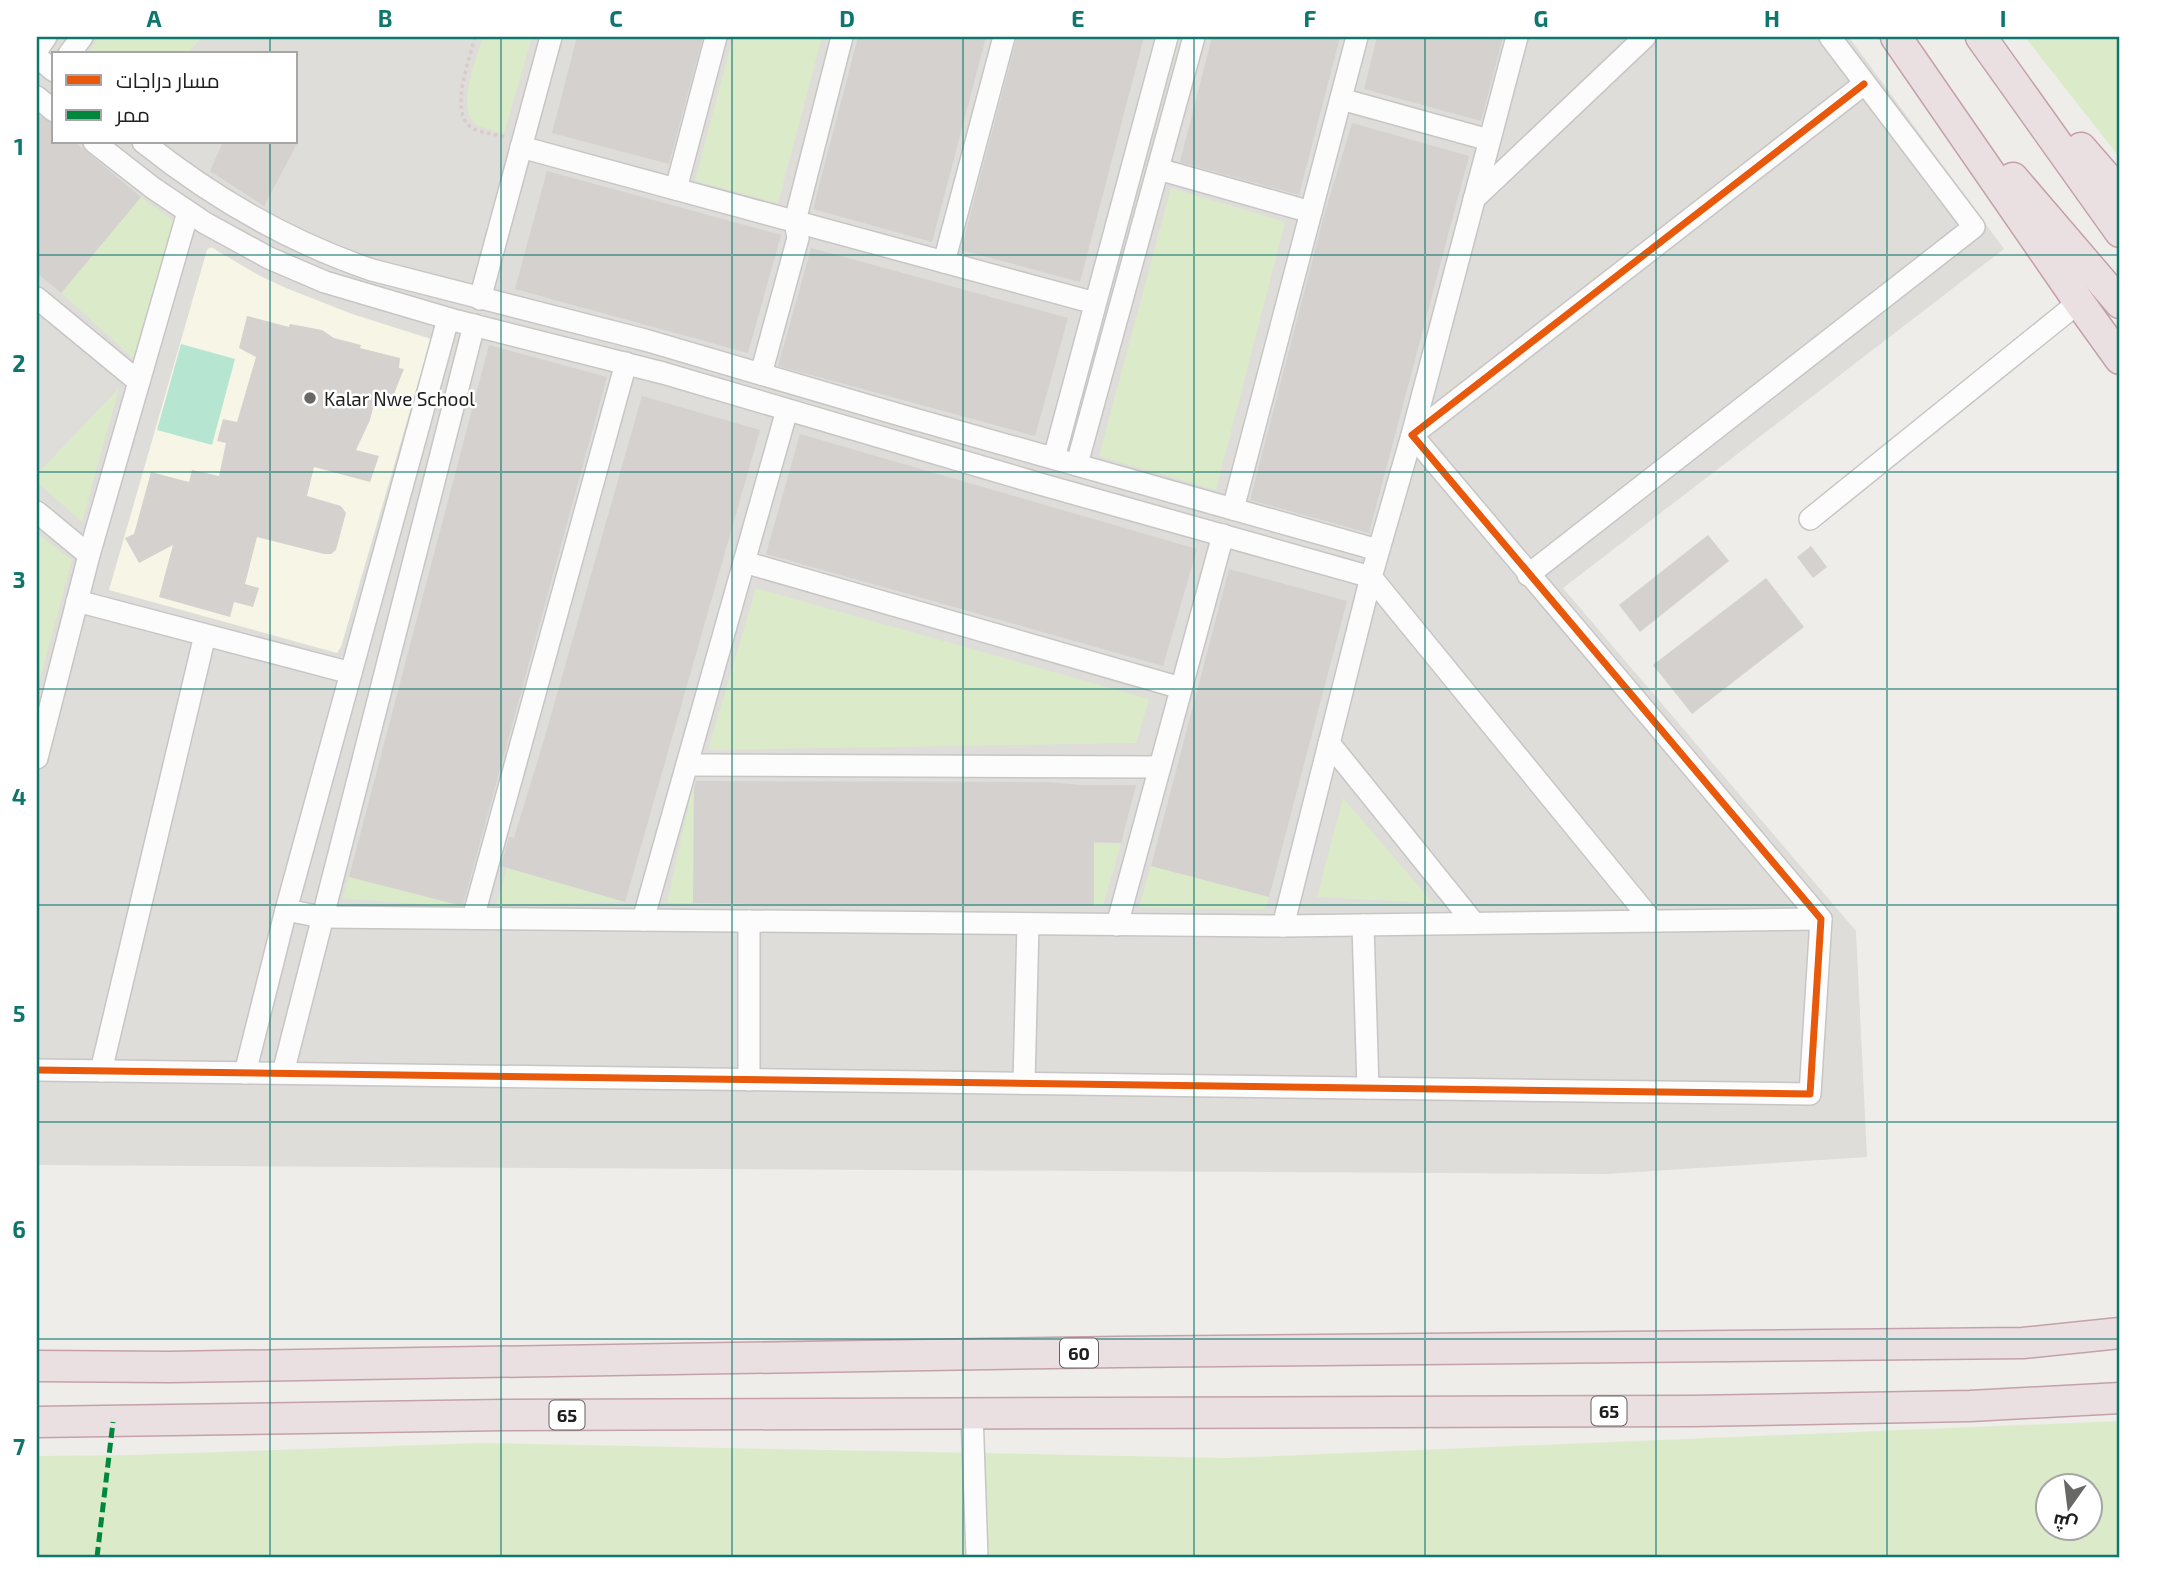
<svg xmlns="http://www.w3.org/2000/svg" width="2157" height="1594" font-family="'Exo 2',Cairo,sans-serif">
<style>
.residential{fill:#deddda;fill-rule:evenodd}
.education{fill:#f7f6e6}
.grass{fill:#dbebc9;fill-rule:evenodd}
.pitch{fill:#b6e5d2}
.building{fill:#d4d1ce}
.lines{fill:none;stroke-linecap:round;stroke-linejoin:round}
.minor-casing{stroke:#c7c6c5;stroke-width:24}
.highway-casing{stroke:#c4a1aa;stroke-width:33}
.path{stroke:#d8cbc8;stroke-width:3.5;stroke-dasharray:3.5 3.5;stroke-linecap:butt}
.minor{stroke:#fdfcfc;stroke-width:21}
.highway{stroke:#ebe0e1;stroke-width:30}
.quiet{stroke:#00873e;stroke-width:5;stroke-dasharray:10 5;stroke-linecap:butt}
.cycleway-casing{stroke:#fff;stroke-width:11}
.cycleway{stroke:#e8590c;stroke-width:7}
.grid{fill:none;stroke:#0f766e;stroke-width:2;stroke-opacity:0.55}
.poi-dot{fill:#686866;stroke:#fff;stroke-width:2.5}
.labels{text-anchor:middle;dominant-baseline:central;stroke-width:5;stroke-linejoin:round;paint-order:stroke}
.shield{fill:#fff;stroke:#636363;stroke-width:2}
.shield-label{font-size:18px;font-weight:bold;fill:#202020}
.poi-label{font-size:19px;fill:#202020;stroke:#fff;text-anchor:start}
.neatline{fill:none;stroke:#0f766e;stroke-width:2.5}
.grid-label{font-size:23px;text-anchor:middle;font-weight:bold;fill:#0f766e}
</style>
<rect width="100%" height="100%" fill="#efede9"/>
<path class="residential" d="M37 37H1849L2004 249 1563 588 1856 931 1867 1157 1606 1174 37 1165ZM54 54H296V142H54Z"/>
<polygon class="education" points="211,247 258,275 286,288 352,314 431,339 341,647 337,653 109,590 207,250"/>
<g class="grass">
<polygon points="99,37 202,37 187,54 87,54"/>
<path d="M483 37H532L504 133C496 131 485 129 477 125 454 112 477 57 483 37Z"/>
<polygon points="733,37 822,37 778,203 695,181"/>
<polygon points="2025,37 2120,37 2120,158"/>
<polygon points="1171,188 1285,222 1216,490 1099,456"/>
<polygon points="141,197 175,222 135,360 61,293"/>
<polygon points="119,388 82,522 37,482 37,474"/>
<polygon points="39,535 72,560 37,690 37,538"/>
<polygon points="756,588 1149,699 1136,743 708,750"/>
<polygon points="694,781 693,903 667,903"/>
<polygon points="1343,798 1433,903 1317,897"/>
<polygon points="1094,843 1121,843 1103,906 1094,905"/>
<polygon points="1151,866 1269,897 1265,909 1139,908"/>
<polygon points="507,868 625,902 496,905"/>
<polygon points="349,876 468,908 342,898"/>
<path d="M2120 1421V1557H37V1456L131 1455 483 1443 1227 1458ZM2048 1486H2090V1528H2048Z"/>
</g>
<polygon class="pitch" points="181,344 235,359 212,445 157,430"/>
<g class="building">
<polygon points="577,37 703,37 669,164 552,133"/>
<polygon points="858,37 986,37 932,242 813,209"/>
<polygon points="1017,37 1144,37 1080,282 961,250"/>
<polygon points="1212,37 1340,37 1299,195 1180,162"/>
<polygon points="1377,37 1503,37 1481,121 1364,89"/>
<polygon points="37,114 54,125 54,142 75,142 141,197 61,293 37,273"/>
<polygon points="1352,123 1469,156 1369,533 1250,500 1325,212"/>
<polygon points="223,142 298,142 264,206 210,171"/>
<polygon points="547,171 781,235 748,353 515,289"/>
<polygon points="811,248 1068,318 1035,436 778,366"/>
<polygon points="247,316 289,327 290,324 322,330 334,338 361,345 360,348 400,358 399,368 404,369 393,396 377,392 370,420 356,450 379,456 370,482 314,467 307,496 341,506 346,513 336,550 331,554 324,554 257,537 245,584 259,588 253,607 234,602 230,617 159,597 173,545 139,563 125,538 134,534 151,472 189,482 192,470 219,476 226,443 217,441 223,419 237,422 256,357 239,348"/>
<polygon points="489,345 607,377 463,905 459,905 349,877"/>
<polygon points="642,396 760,430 625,902 501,866 509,837 514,838 546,733"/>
<polygon points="800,434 1197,549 1163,666 766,554"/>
<polygon points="1708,535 1729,561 1640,632 1619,605"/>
<polygon points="1811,546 1827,567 1813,578 1797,557"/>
<polygon points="1229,569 1347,601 1269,897 1151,866"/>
<polygon points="1766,578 1804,627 1692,714 1653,665"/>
<polygon points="696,781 1048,782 1081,785 1136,785 1121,843 1094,842 1094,905 757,904 693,903 694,789"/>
</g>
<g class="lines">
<defs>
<g id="minor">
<polyline points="37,50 46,37"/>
<polyline points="69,54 82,37"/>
<polyline points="37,57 54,71"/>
<polyline points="37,97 54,111"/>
<polyline points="1341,99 1489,140"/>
<polyline points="94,142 153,188 205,223 269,258 325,282 457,321 663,373 1040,484 1371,577 1652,921"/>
<path d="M143 142C212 197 289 242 372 270L645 340 907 417 1378 550"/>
<polyline points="521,147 1095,303"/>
<polyline points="1158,169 1311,212"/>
<polyline points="676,189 716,37"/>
<polyline points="1474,199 1645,37"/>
<polyline points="944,262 1004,37"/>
<polyline points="37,298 139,382"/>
<polyline points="480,299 551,37"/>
<polyline points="761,374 798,238 795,221 842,37"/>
<polyline points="1054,458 1167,37"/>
<polyline points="1077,464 1194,37"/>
<polyline points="1233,509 1357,37"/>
<polyline points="37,512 89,555"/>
<polyline points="1810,519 2079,302"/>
<polyline points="744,562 1181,688"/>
<polyline points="1528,575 1974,227 1830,37"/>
<polyline points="77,601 351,673"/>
<polyline points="1329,743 1474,923"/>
<polyline points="37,758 89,555 188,212"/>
<polyline points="687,765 1160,767"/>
<polyline points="286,910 322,917 1283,926 1821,919"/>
<polyline points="473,918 626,363"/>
<polyline points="643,920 787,410"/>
<polyline points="1117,925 1223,535"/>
<polyline points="1363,925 1368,1088"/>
<polyline points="1283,926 1371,577 1412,435 1517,37"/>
<polyline points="37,1070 1810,1094 1821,919 1412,435 1864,84"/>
<polyline points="101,1071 205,635"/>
<polyline points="245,1073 286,910 448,319"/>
<polyline points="283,1073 474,325"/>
<polyline points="749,1080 749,921"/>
<polyline points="1024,1083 1028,924"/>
<polyline points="972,1412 977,1557"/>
</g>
<g id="highway">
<polyline points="1896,37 2079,302 2120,359"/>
<polyline points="1981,37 2120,232"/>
<polyline points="2081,148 2120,193"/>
<polyline points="2013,178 2120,303"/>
<polyline points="37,1366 169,1367 1118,1352 2023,1343 2120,1333"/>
<polyline points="37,1422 504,1415 1692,1411 1970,1406 2120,1398"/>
</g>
</defs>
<use href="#minor" class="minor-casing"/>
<use href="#highway" class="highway-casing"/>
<path class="path" d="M475 37C470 58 448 113 472 128 481 133 495 134 505 137"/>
<use href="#minor" class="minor"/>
<use href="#highway" class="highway"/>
<polyline class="quiet" points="97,1557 113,1422"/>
<defs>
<polyline id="cycleway" points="37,1070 1810,1094 1821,919 1412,435 1864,84"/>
</defs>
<use href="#cycleway" class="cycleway-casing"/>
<use href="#cycleway" class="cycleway"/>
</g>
<path class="grid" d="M270 37V54M501 37V1557M732 37V1557M963 37V1557M1194 37V1557M1425 37V1557M1656 37V1557M1887 37V1557M270 142V1557M37 255H2120M37 472H2120M37 689H2120M37 905H2120M37 1122H2120M37 1339H2120"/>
<circle class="poi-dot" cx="310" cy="398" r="7"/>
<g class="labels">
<g class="shield">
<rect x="1060" y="1338.5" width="38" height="29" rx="5"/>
<rect x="1591.5" y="1396.5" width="35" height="29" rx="5"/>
<rect x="549.5" y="1400.5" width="35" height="29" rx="5"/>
</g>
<g class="shield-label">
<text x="1079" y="1353">60</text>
<text x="1609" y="1411">65</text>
<text x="567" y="1415">65</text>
</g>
<g class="poi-label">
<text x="324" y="398">Kalar Nwe School</text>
</g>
</g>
<rect width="2157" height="1594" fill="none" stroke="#ffffff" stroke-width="77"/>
<rect x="52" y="52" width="245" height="91" fill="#ffffff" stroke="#a6a6a6" stroke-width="2"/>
<rect x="66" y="75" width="35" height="10" fill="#e8590c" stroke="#a6a6a6" stroke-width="2"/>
<text x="116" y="88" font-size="21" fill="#202020">مسار دراجات</text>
<rect x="66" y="110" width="35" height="10" fill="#00873e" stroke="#a6a6a6" stroke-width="2"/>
<text x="116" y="122" font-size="21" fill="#202020">ممر</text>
<g transform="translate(2069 1507) rotate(194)"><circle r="33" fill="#ffffff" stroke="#a6a6a6" stroke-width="2"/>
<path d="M0-5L12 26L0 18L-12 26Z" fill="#686866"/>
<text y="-10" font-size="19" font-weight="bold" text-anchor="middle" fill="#202020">ش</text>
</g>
<rect x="38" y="38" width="2080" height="1518" class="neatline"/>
<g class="grid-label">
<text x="154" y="27">A</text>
<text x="385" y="27">B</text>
<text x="616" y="27">C</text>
<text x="847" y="27">D</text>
<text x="1078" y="27">E</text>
<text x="1310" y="27">F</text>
<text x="1541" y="27">G</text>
<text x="1772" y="27">H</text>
<text x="2003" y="27">I</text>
<text x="19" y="155">1</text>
<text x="19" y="372">2</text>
<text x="19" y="588">3</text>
<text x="19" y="805">4</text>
<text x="19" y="1022">5</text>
<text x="19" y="1238">6</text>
<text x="19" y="1455">7</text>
</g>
</svg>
